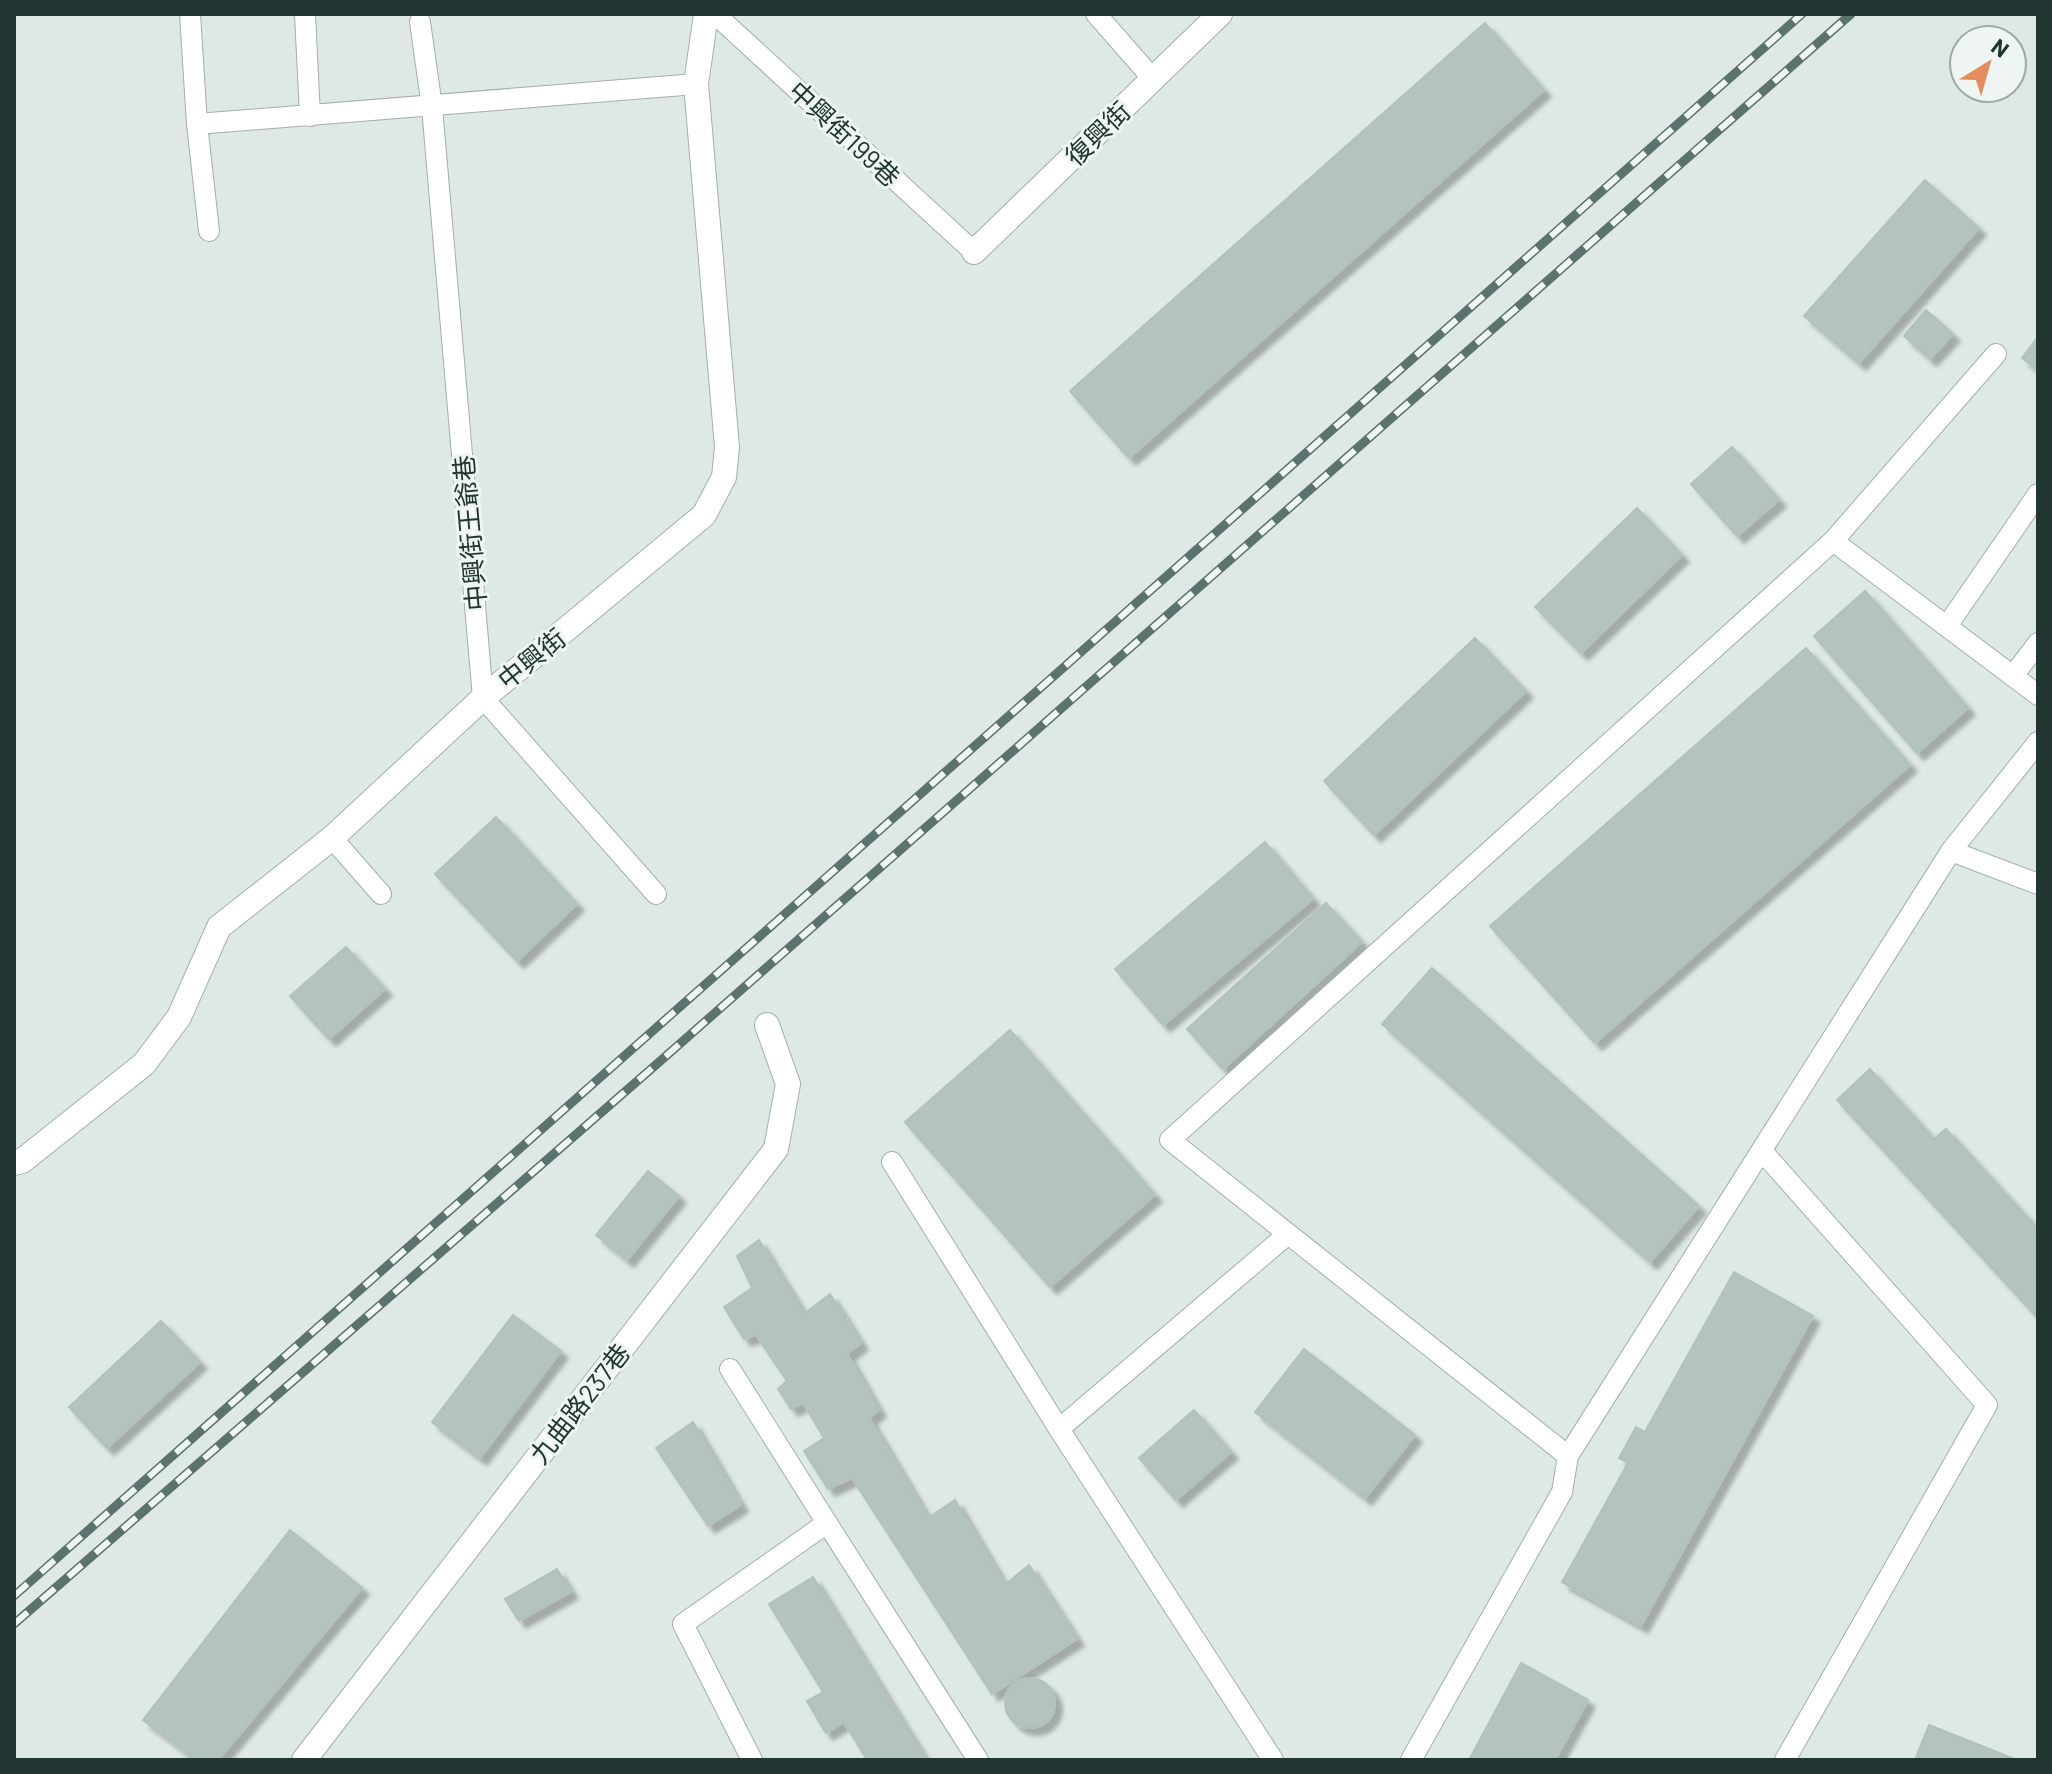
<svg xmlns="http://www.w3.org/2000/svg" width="2052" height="1774" font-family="Barlow,'Noto Sans TC',sans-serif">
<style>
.building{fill:#b4c3be;stroke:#b1c1bc;stroke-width:2;filter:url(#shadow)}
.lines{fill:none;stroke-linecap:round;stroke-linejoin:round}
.lane-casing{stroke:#a2afac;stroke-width:22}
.street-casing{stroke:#a2afac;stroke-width:26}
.lane{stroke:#fff;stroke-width:20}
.street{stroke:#fff;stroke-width:24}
.rail-casing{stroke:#5b726e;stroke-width:9}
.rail{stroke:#eef5f2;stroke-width:6;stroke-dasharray:18;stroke-linecap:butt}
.labels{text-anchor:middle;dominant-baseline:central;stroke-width:6;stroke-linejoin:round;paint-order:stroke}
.street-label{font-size:26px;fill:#213632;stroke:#eef5f2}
</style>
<defs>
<filter id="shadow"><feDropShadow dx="7" dy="7" stdDeviation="2" flood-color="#0004"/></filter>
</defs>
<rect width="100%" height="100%" fill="#dee8e5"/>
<g class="building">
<polygon points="1485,23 1544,90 1129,458 1070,391"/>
<polygon points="1925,180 1979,228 1859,363 1804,316"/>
<polygon points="1926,310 1953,334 1930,359 1904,336"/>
<polygon points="2038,337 2038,370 2022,358"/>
<polygon points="1732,447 1779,500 1737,536 1691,484"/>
<polygon points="1637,508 1682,555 1581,653 1535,607"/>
<polygon points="1865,591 1968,708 1917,753 1814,636"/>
<polygon points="1475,638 1526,691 1374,835 1324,781"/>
<polygon points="1806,648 1910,765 1595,1043 1490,926"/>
<polygon points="496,817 577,904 517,961 435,874"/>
<polygon points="1265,842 1313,899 1163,1025 1115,969"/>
<polygon points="1326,903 1362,942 1223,1069 1187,1029"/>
<polygon points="346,947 385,989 329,1039 290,996"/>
<polygon points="1432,968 1699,1206 1650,1262 1382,1024"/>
<polygon points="1010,1030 1155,1195 1050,1287 905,1122"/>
<polygon points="1870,1069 1934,1139 1946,1129 2038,1229 2038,1318 1837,1100"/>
<polygon points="648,1171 679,1196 627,1260 596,1235"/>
<polygon points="759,1240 804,1314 830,1294 861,1343 847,1354 879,1410 869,1418 928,1518 955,1500 1005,1585 1029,1565 1077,1639 992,1694 852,1478 828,1489 804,1451 824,1438 803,1403 791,1409 778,1389 787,1381 756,1335 744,1339 724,1307 752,1288 737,1256"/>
<polygon points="1734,1272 1813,1316 1641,1626 1562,1582 1628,1463 1619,1458 1636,1427 1645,1432"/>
<polygon points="513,1315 561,1351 480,1458 432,1422"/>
<polygon points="161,1321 200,1362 107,1448 69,1407"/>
<polygon points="1304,1349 1415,1435 1365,1498 1255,1412"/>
<polygon points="1194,1410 1231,1452 1176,1500 1139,1458"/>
<polygon points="693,1422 741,1505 708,1526 656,1448"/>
<polygon points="290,1530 362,1588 218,1760 196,1760 143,1720"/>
<polygon points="557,1569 571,1592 519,1621 505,1599"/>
<polygon points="813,1577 926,1760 867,1760 844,1722 826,1733 807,1701 823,1692 769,1604"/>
<polygon points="1521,1663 1588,1700 1555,1760 1469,1760"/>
<circle cx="1030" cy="1703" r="25"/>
<polygon points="1929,1725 2017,1760 1915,1760"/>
</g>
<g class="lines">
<defs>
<g id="lane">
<polyline points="190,14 197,124 209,231"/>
<polyline points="305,14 310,116"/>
<polyline points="715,14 974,252"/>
<polyline points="1096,14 1153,79"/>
<polyline points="420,22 432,107 483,698 656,894"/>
<polyline points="197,124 696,84"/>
<polyline points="1833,541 1996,354"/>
<polyline points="1947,626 2038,494"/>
<polyline points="2013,676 2038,643"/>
<polyline points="332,838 381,894"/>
<polyline points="1951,851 2038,742"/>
<polyline points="1762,1151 1987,1405 1785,1760"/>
<polyline points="892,1162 1059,1429 1288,1234"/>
<polyline points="730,1369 827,1523"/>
<polyline points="1059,1429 1273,1760"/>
<polyline points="1568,1456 1170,1140 1833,541 2038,695"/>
<polyline points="752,1760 683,1624 827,1523 978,1760"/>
<polyline points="1411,1760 1562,1492 1568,1456 1951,851 2038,884"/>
</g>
<g id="street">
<polyline points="974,252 1220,14"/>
<polyline points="14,1163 22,1161 144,1064 179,1017 219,927 332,838 483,698 704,515 724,477 727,447 696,84 706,14"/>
<polyline points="304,1760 776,1149 788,1084 767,1025"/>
</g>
</defs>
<use href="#lane" class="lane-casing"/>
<use href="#street" class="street-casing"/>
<use href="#lane" class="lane"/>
<use href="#street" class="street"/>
<defs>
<g id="rail">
<polyline points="14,1596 1802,14"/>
<polyline points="14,1624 658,1063 1851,14"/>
</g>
</defs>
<use href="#rail" class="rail-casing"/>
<use href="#rail" class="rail"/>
</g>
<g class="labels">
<g class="street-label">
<text transform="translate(845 133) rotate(43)">中興街199巷</text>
<text transform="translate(1097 133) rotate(-44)">復興街</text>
<text transform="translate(469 533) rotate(-95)">中興街王爺巷</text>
<text transform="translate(531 658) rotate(-39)">中興街</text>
<text transform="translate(579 1403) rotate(-52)">九曲路237巷</text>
</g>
</g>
<rect width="2052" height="1774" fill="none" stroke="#213632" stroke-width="32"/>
<g transform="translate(1988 64) rotate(37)"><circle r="38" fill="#eef5f2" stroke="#9ca9a5" stroke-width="2"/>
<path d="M0-6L14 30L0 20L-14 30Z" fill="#e68b5e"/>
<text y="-12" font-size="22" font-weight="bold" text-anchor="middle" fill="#213632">N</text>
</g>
</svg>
